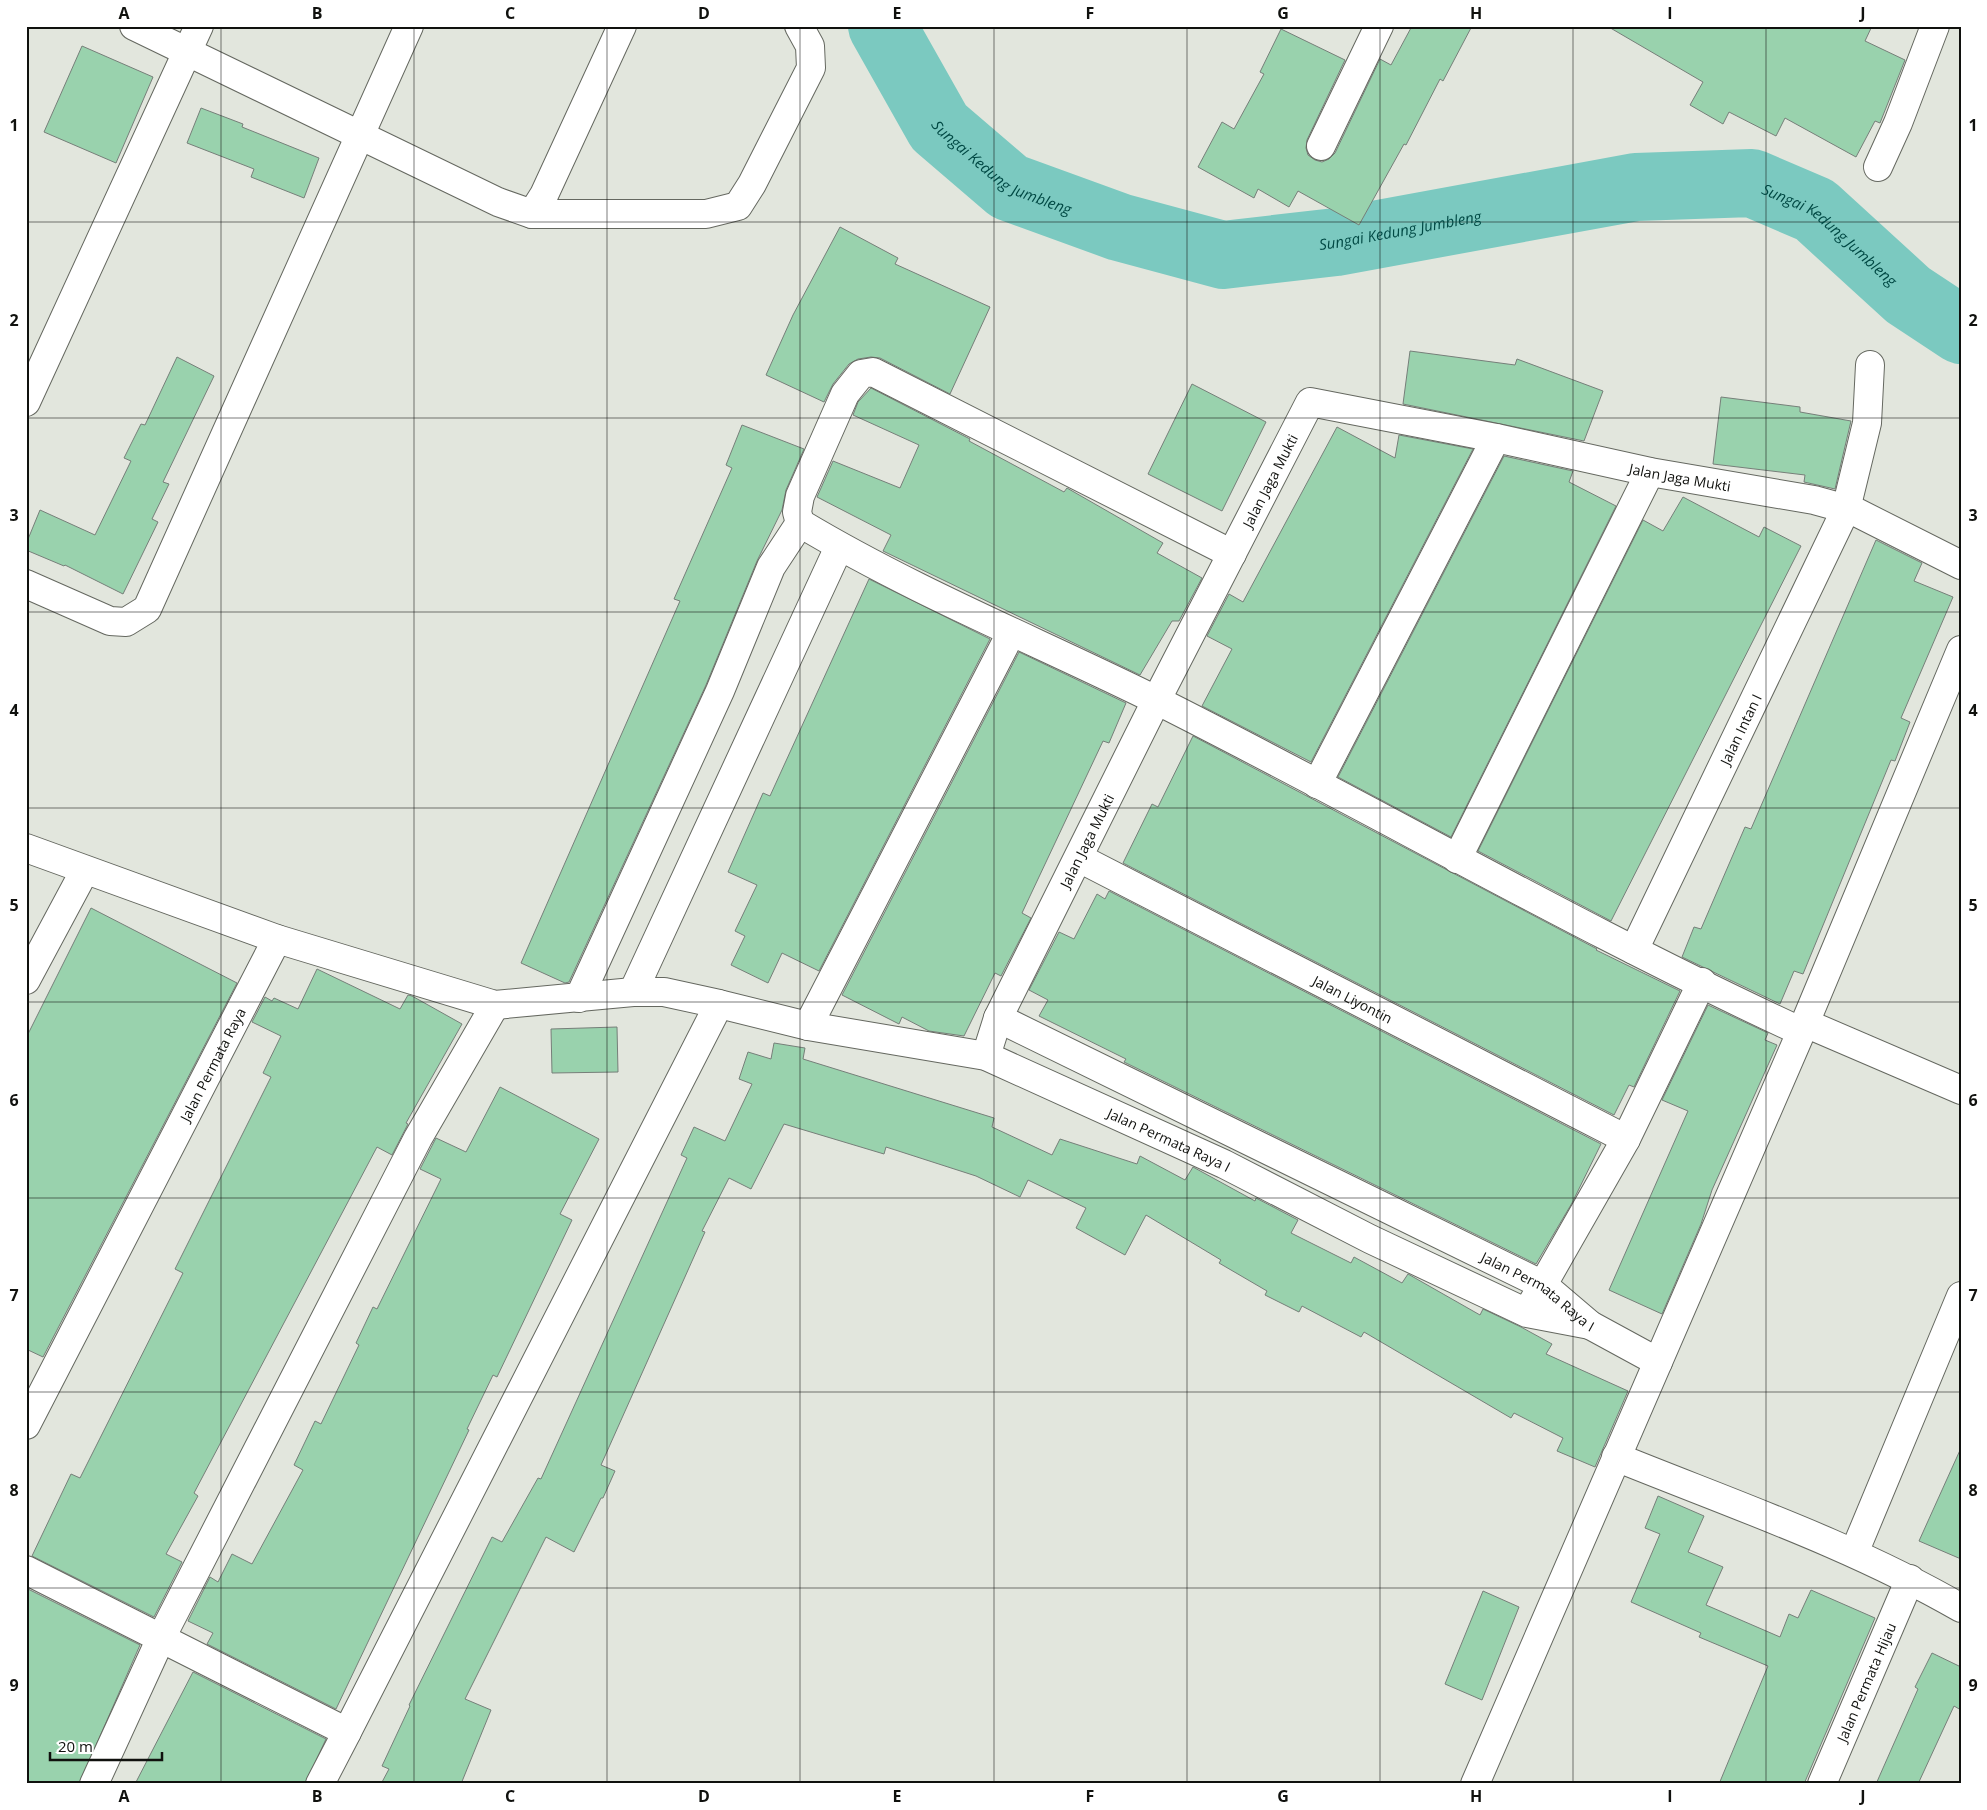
<svg xmlns="http://www.w3.org/2000/svg" width="1987" height="1810" font-family="'Open Sans',sans-serif">
<style>
.lines{fill:none;stroke-linecap:round;stroke-linejoin:round}
.river{stroke:#7bc9c0;stroke-width:68}
.building{fill:#99d2ad;stroke:#767f79}
.minor-casing{stroke:#656860;stroke-width:30}
.minor{stroke:#fff;stroke-width:28}
.grid{fill:none;stroke:#10110e;stroke-width:1;stroke-opacity:0.55}
.labels{text-anchor:middle;dominant-baseline:central;stroke-width:4;stroke-linejoin:round;paint-order:stroke}
.street-label{font-size:14px;fill:#10110e;stroke:#fff}
.water-label{font-size:15px;font-style:italic;fill:#004944;stroke:#fff}
.neatline{fill:none;stroke:#10110e;stroke-width:2}
.grid-label{font-size:16px;text-anchor:middle;font-weight:bold;fill:#10110e}
</style>
<rect width="100%" height="100%" fill="#e2e6dd"/>
<g class="lines">
<path class="river" id="s1" d="M882 26 939 127 1009 187 1119 227 1223 255 1336 242 1636 187 1752 183 1815 210 1908 295 1961 330"/>
</g>
<g class="building">
<polygon points="1412,26 1472,26 1443,81 1440,79 1406,145 1404,144 1359,225 1298,191 1289,207 1258,189 1254,198 1198,167 1222,122 1234,129 1264,74 1260,72 1281,29 1345,60 1307,140 1306,148 1308,155 1315,160 1322,162 1329,159 1335,153 1380,59 1391,65"/>
<polygon points="1607,26 1872,26 1865,41 1905,60 1880,123 1875,121 1856,157 1785,118 1776,136 1729,112 1723,124 1690,105 1703,82"/>
<polygon points="82,46 153,77 116,163 44,132"/>
<polygon points="201,108 243,124 242,127 319,158 304,198 251,177 254,169 187,143"/>
<polygon points="840,227 898,258 895,264 990,307 950,394 880,358 871,357 858,359 849,364 833,384 824,402 766,375 793,315"/>
<polygon points="1410,351 1515,365 1517,359 1603,391 1584,441 1403,404"/>
<polygon points="177,357 214,376 163,482 169,484 152,519 158,522 123,594 65,565 64,566 26,550 26,544 40,510 95,535 131,461 124,458 141,424 145,425"/>
<polygon points="1192,384 1266,422 1222,511 1148,474"/>
<polygon points="871,388 970,439 969,441 1064,492 1067,488 1163,543 1157,553 1202,578 1179,621 1172,621 1140,675 883,551 891,535 817,497 833,461 900,488 919,445 853,415 858,402"/>
<polygon points="1721,397 1800,407 1800,412 1851,421 1835,489 1804,482 1805,475 1713,464"/>
<polygon points="742,425 804,449 786,490 782,510 757,561 706,685 569,982 565,983 521,963 680,601 674,599 732,468 726,465"/>
<polygon points="1337,427 1395,458 1399,435 1473,449 1311,762 1202,706 1232,649 1207,636 1229,594 1243,602"/>
<polygon points="1504,456 1573,471 1569,482 1616,506 1451,837 1338,777"/>
<polygon points="1683,497 1759,537 1764,527 1801,546 1611,921 1478,851 1643,520 1663,531"/>
<polygon points="1876,540 1922,563 1914,581 1953,597 1901,718 1910,722 1895,761 1891,760 1803,974 1794,971 1780,1004 1682,957 1694,927 1701,929 1745,827 1751,829"/>
<polygon points="869,579 990,639 819,971 782,953 768,983 731,965 745,936 735,931 757,885 728,872 763,793 770,796"/>
<polygon points="1019,652 1126,703 1109,743 1103,741 1022,913 1031,918 1001,976 995,973 964,1036 929,1031 902,1017 899,1024 842,995"/>
<polygon points="1193,736 1597,949 1596,950 1680,991 1634,1087 1629,1085 1614,1115 1123,863 1152,804 1158,807"/>
<polygon points="1109,891 1601,1144 1572,1203 1536,1264 1124,1062 1126,1059 1039,1016 1048,1000 1029,990 1059,932 1074,939 1097,894 1105,899"/>
<polygon points="91,908 237,983 43,1357 26,1349 26,1038"/>
<polygon points="317,969 400,1009 408,995 412,996 462,1024 406,1123 408,1124 392,1155 377,1147 194,1493 198,1496 166,1554 182,1562 154,1617 32,1556 71,1474 80,1478 183,1273 175,1269 271,1077 263,1073 281,1036 252,1022 265,997 272,1001 274,998 298,1009"/>
<polygon points="1708,1005 1768,1033 1765,1040 1777,1045 1712,1190 1701,1224 1662,1314 1609,1290 1688,1111 1662,1100"/>
<polygon points="617,1027 618,1072 552,1073 551,1029"/>
<polygon points="774,1043 805,1048 803,1059 994,1118 992,1127 1052,1155 1060,1139 1137,1164 1140,1156 1185,1180 1193,1167 1255,1201 1256,1198 1298,1220 1291,1233 1351,1263 1354,1257 1402,1283 1408,1274 1480,1315 1483,1309 1521,1327 1552,1344 1546,1354 1628,1391 1595,1467 1557,1451 1563,1438 1514,1413 1511,1418 1364,1332 1361,1337 1302,1306 1299,1312 1265,1295 1267,1291 1219,1263 1221,1260 1146,1215 1125,1255 1076,1228 1086,1208 1028,1180 1020,1197 976,1176 886,1147 884,1154 784,1124 751,1189 729,1178 702,1231 705,1232 601,1465 615,1471 603,1498 601,1498 574,1552 546,1537 465,1699 491,1710 461,1784 381,1784 389,1769 382,1766 410,1706 409,1705 492,1537 502,1542 538,1478 541,1479 687,1158 681,1155 694,1127 725,1141 752,1084 739,1079 748,1052 771,1059"/>
<polygon points="500,1087 599,1139 560,1214 572,1220 497,1377 493,1375 467,1429 469,1430 336,1709 207,1644 213,1633 188,1621 210,1577 218,1582 232,1554 252,1564 303,1470 294,1465 315,1421 321,1424 359,1345 356,1343 373,1307 377,1309 441,1179 420,1169 436,1138 466,1152"/>
<polygon points="1961,1448 1961,1559 1919,1541"/>
<polygon points="1658,1496 1704,1516 1688,1552 1723,1567 1706,1605 1780,1637 1789,1614 1798,1618 1811,1590 1875,1618 1804,1784 1719,1784 1768,1666 1699,1637 1701,1633 1631,1602 1660,1534 1645,1528"/>
<polygon points="26,1588 140,1645 79,1784 26,1784"/>
<polygon points="1483,1591 1519,1607 1482,1700 1445,1684"/>
<polygon points="1932,1653 1961,1667 1961,1710 1954,1706 1918,1784 1876,1784 1918,1689 1915,1687"/>
<polygon points="193,1672 326,1739 305,1784 135,1784"/>
</g>
<g class="lines">
<defs>
<g id="minor">
<polyline points="134,26 498,202 532,214 706,214 738,206 752,184 811,68 810,46 799,26"/>
<polyline points="1321,146 1379,26"/>
<polyline points="1878,167 1898,123 1935,26"/>
<polyline points="532,214 544,195 622,26"/>
<polyline points="26,402 199,26"/>
<path d="M1232 554 873 372 861 374 845 394 800 496 797 512 800 523C915 592 1039 642 1158 701 1373 809 1581 930 1800 1031"/>
<polyline points="26,584 110,621 126,622 147,609 409,26"/>
<polyline points="1317,784 1496,438"/>
<path id="s2" d="M26 848 277 939 495 1005 633 992H664L719 1004 808 1026 986 1056 1224 1164 1370 1239 1527 1313 1590 1325"/>
<path id="s3" d="M1079 858 1626 1139"/>
<polyline points="1457,859 1650,472"/>
<path id="s4" d="M1634 950 1846 509 1867 423 1870 365"/>
<polyline points="26,980 85,870"/>
<polyline points="633,992 839,547"/>
<polyline points="579,998 720,691 771,567 800,523"/>
<path id="s5" d="M998 1018 1543 1285 1590 1325 1658 1362"/>
<polyline points="1805,1023 1961,1090"/>
<polyline points="808,1026 1011,633"/>
<path id="s6" d="M986 1056 998 1018 1156 701 1310 402 1496 438 1650 472 1814 500 1854 511 1961 565"/>
<polyline points="1533,1302 1626,1139 1702,982"/>
<path id="s7" d="M26 1425 277 939"/>
<path d="M1616 1457C1732 1504 1852 1545 1961 1608"/>
<polyline points="1854,1553 1961,1296"/>
<polyline points="26,1570 347,1732 320,1784"/>
<polyline points="347,1732 719,1004"/>
<polyline points="94,1784 161,1638 418,1138 495,1005"/>
<polyline points="1475,1784 1805,1023 1961,650"/>
<path id="s8" d="M1822 1784 1910 1579"/>
</g>
</defs>
<use href="#minor" class="minor-casing"/>
<use href="#minor" class="minor"/>
</g>
<path class="grid" d="M221 26V1784M414 26V1784M607 26V1784M800 26V1784M994 26V1784M1187 26V1784M1380 26V1784M1573 26V1784M1766 26V1784M26 222H1961M26 418H1961M26 612H1961M26 808H1961M26 1002H1961M26 1198H1961M26 1392H1961M26 1588H1961"/>
<g class="labels">
<g class="street-label">
<text stroke="none"><textPath href="#s6" startOffset="1108">Jalan Jaga Mukti</textPath></text>
<text stroke="none"><textPath href="#s6" startOffset="642">Jalan Jaga Mukti</textPath></text>
<text stroke="none"><textPath href="#s4" startOffset="245">Jalan Intan I</textPath></text>
<text stroke="none"><textPath href="#s6" startOffset="238">Jalan Jaga Mukti</textPath></text>
<text stroke="none"><textPath href="#s3" startOffset="308">Jalan Liyontin</textPath></text>
<text stroke="none"><textPath href="#s7" startOffset="406">Jalan Permata Raya</textPath></text>
<text stroke="none"><textPath href="#s2" startOffset="1194">Jalan Permata Raya I</textPath></text>
<text stroke="none"><textPath href="#s5" startOffset="606">Jalan Permata Raya I</textPath></text>
<text stroke="none"><textPath href="#s8" startOffset="111">Jalan Permata Hijau</textPath></text>
</g>
<g class="water-label">
<text stroke="none"><textPath href="#s1" startOffset="192">Sungai Kedung Jumbleng</textPath></text>
<text stroke="none"><textPath href="#s1" startOffset="612">Sungai Kedung Jumbleng</textPath></text>
<text stroke="none"><textPath href="#s1" startOffset="1062">Sungai Kedung Jumbleng</textPath></text>
</g>
</g>
<rect width="1987" height="1810" fill="none" stroke="#ffffff" stroke-width="55"/>
<path d="M50 1752v8h112v-8" fill="none" stroke="#10110e" stroke-width="2.5"/>
<text x="58" y="1752" font-size="15" fill="#10110e" stroke="#ffffff" stroke-width="4" paint-order="stroke">20 m</text>
<rect x="28" y="28" width="1932" height="1754" class="neatline"/>
<g class="grid-label">
<text x="124" y="19">A</text>
<text x="317" y="19">B</text>
<text x="510" y="19">C</text>
<text x="704" y="19">D</text>
<text x="897" y="19">E</text>
<text x="1090" y="19">F</text>
<text x="1283" y="19">G</text>
<text x="1476" y="19">H</text>
<text x="1670" y="19">I</text>
<text x="1863" y="19">J</text>
<text x="14" y="131">1</text>
<text x="1973" y="131">1</text>
<text x="14" y="326">2</text>
<text x="1973" y="326">2</text>
<text x="14" y="521">3</text>
<text x="1973" y="521">3</text>
<text x="14" y="716">4</text>
<text x="1973" y="716">4</text>
<text x="14" y="911">5</text>
<text x="1973" y="911">5</text>
<text x="14" y="1106">6</text>
<text x="1973" y="1106">6</text>
<text x="14" y="1301">7</text>
<text x="1973" y="1301">7</text>
<text x="14" y="1496">8</text>
<text x="1973" y="1496">8</text>
<text x="14" y="1691">9</text>
<text x="1973" y="1691">9</text>
<text x="124" y="1802">A</text>
<text x="317" y="1802">B</text>
<text x="510" y="1802">C</text>
<text x="704" y="1802">D</text>
<text x="897" y="1802">E</text>
<text x="1090" y="1802">F</text>
<text x="1283" y="1802">G</text>
<text x="1476" y="1802">H</text>
<text x="1670" y="1802">I</text>
<text x="1863" y="1802">J</text>
</g>
</svg>
